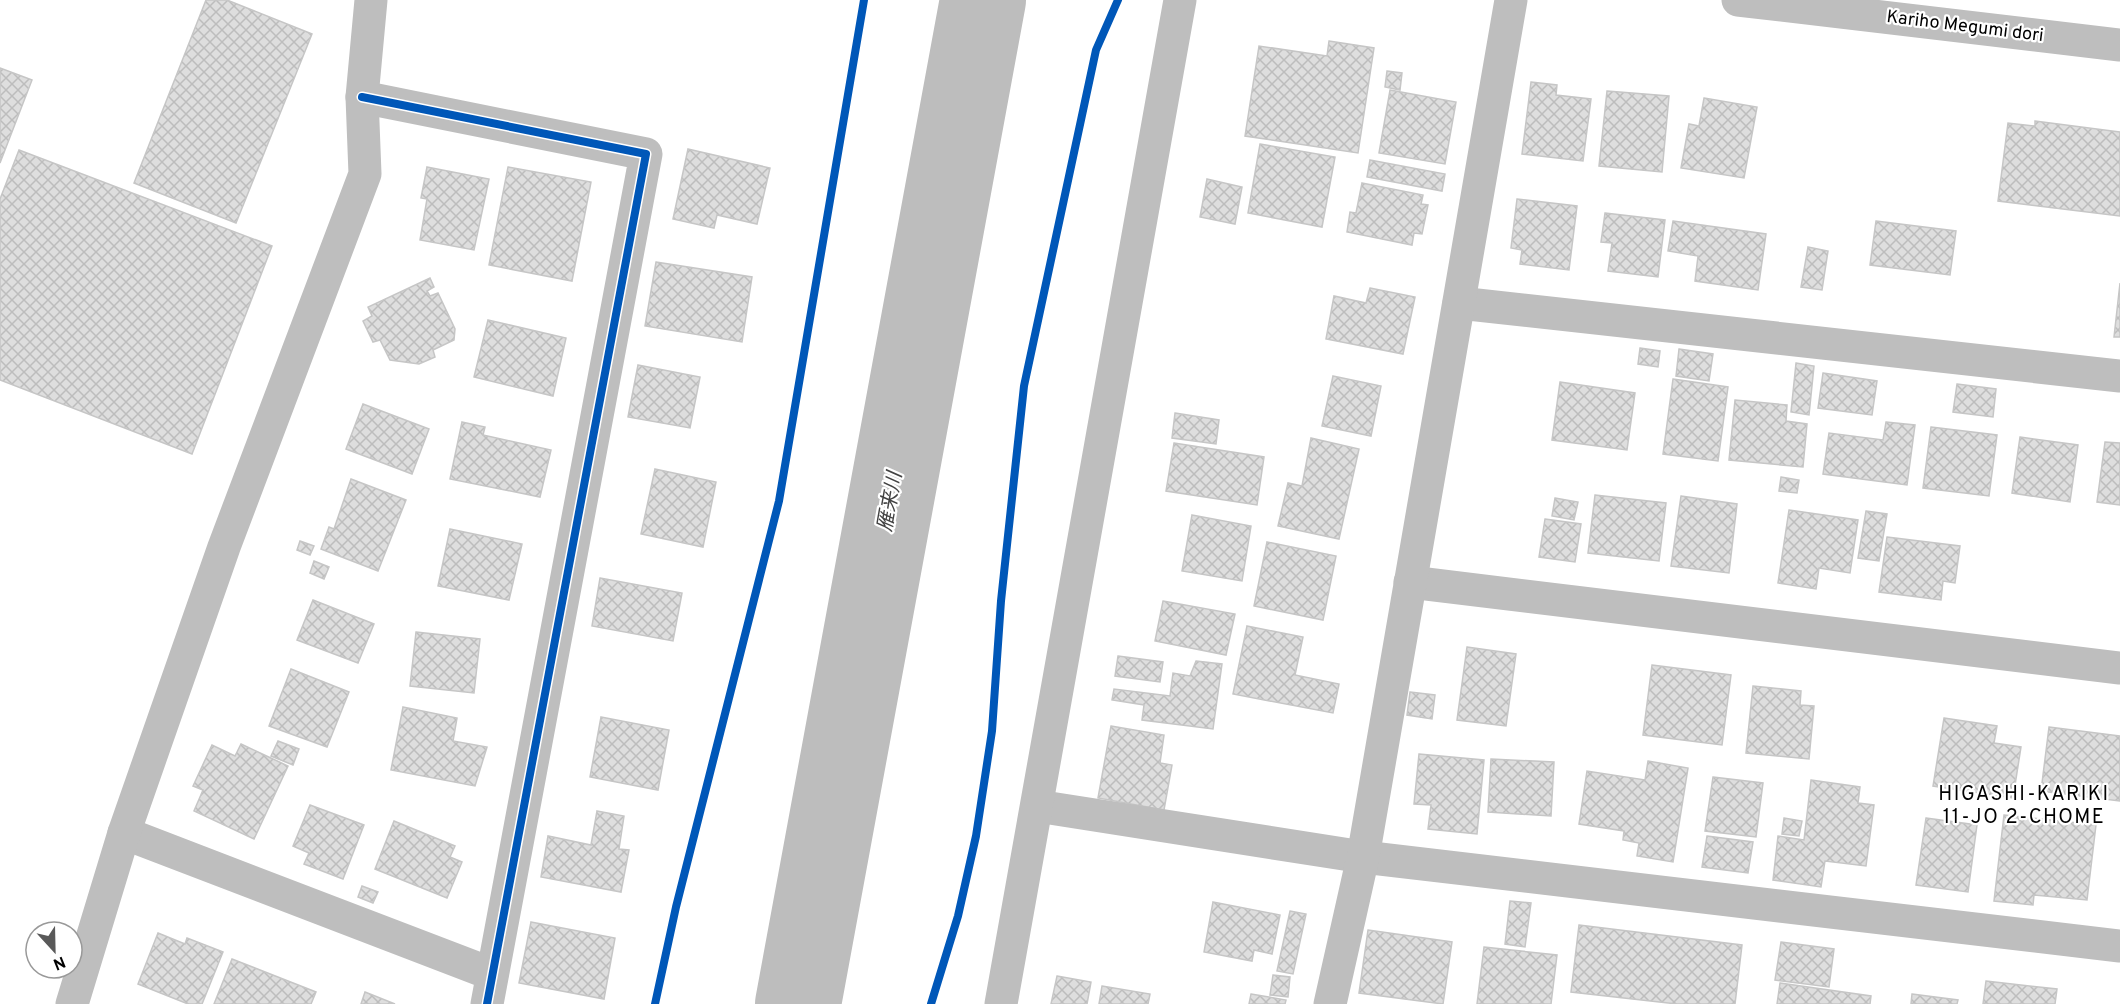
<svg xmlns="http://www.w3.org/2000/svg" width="2120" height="1004" font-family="Overpass,'Noto Sans JP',sans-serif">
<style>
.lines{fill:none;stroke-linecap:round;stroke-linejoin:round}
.river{stroke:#bdbdbd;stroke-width:86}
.building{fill:url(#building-cross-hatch);stroke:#c6c6c6;stroke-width:1.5}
.minor{stroke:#bebebe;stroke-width:33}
.tertiary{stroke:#bebebe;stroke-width:33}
.cycleway-casing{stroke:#fff;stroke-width:11}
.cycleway{stroke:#0057b8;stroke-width:8}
.labels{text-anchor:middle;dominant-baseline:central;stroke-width:4.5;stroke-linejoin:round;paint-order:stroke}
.street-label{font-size:18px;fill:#000;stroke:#fff}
.water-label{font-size:20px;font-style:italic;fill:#424242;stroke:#fff}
.neighbourhood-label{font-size:20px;letter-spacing:1.5px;fill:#000;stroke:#fff}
</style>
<defs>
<pattern id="building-cross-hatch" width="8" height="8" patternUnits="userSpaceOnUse" patternTransform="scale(1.5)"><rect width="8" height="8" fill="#dedede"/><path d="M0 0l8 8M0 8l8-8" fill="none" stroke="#bdbdbd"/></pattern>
</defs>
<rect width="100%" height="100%" fill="#fff"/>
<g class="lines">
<polyline class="river" points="798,1004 983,0"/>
</g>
<g class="building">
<polygon points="206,0 227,0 312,34 236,223 134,183"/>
<polygon points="1329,41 1374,48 1358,153 1245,136 1259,46 1327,56"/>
<polygon points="0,68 32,80 0,163"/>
<polygon points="1387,71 1402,73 1400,90 1385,87"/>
<polygon points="1531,82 1557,85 1556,95 1591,99 1583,161 1522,154"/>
<polygon points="1390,90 1456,102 1445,164 1379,153"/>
<polygon points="1607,91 1669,96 1662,172 1599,166"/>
<polygon points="1704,98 1757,107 1744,178 1681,168 1689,124 1699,126"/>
<polygon points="2035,121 2120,132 2120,216 1998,201 2008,123 2035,126"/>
<polygon points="1260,144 1335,157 1322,227 1248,213"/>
<polygon points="688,149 770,168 757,224 717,215 714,228 673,219"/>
<polygon points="19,150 272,246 192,454 0,380 0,199"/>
<polygon points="1370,160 1445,174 1442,191 1367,177"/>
<polygon points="427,167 489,179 474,250 420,240 427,199 421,198"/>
<polygon points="508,167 591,182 572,281 489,265"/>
<polygon points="1207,179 1242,187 1235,224 1200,217"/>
<polygon points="1362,183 1423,195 1421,204 1428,205 1422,234 1414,233 1412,245 1347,232 1350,212 1356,213"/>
<polygon points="1517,199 1577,206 1569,270 1520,264 1522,250 1511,248"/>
<polygon points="1605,213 1665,220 1658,277 1608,271 1612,243 1601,242"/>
<polygon points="1673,221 1766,234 1758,290 1695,281 1698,256 1668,251"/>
<polygon points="1876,221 1956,231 1950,275 1870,265"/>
<polygon points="1808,247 1828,251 1822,290 1801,287"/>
<polygon points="656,262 752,277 742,342 645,326"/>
<polygon points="430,278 434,287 427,291 430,296 438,293 455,329 454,340 433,350 435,357 419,364 390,360 380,340 373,342 363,321 372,316 368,307"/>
<polygon points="2120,283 2120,337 2114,337"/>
<polygon points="1370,288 1415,297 1403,354 1326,339 1334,296 1366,303"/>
<polygon points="488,320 566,338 553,396 474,377"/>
<polygon points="1640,348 1660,351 1658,367 1638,364"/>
<polygon points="1679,349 1713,354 1709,381 1676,376"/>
<polygon points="1796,363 1814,366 1809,415 1791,412"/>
<polygon points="638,365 700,377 690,428 628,417"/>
<polygon points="1823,373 1877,381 1872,415 1818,408"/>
<polygon points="1333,376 1381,386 1371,436 1322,426"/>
<polygon points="1673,379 1728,387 1718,461 1663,454"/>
<polygon points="1560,382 1635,393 1627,450 1552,440"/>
<polygon points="1957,384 1996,389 1993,417 1953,412"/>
<polygon points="1735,400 1787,405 1786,421 1807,424 1803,467 1729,460"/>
<polygon points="363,404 429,429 412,474 346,449"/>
<polygon points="1175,413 1219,420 1216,444 1172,438"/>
<polygon points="462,422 485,427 483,435 551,450 540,497 450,479"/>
<polygon points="1886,422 1915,425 1907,485 1823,474 1829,433 1883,440"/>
<polygon points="1931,427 1997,435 1989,496 1923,488"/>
<polygon points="2020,437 2078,445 2070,502 2012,493"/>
<polygon points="1311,438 1359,449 1339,539 1278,526 1288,483 1302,486"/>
<polygon points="2105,442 2120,443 2120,505 2097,502"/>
<polygon points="1174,443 1264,457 1257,505 1166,491"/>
<polygon points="655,469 716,482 703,547 641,534"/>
<polygon points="1781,477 1799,480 1797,493 1779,491"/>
<polygon points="351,479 406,500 378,571 321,549 329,527 334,529"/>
<polygon points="1595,495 1666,503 1659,561 1588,553"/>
<polygon points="1681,496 1737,504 1729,573 1671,566"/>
<polygon points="1555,498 1578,502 1574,520 1552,516"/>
<polygon points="1789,510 1858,520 1850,573 1819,568 1816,589 1778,583"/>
<polygon points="1866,511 1887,514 1879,561 1858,558"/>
<polygon points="1192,515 1251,526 1242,581 1182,571"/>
<polygon points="1545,519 1581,524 1575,562 1539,557"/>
<polygon points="450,529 522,544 509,600 438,586"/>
<polygon points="1887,537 1960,546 1955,583 1943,581 1941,600 1879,592"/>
<polygon points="300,541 314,546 310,555 297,550"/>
<polygon points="1267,542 1336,556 1323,620 1254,606"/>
<polygon points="314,561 329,567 324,579 310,573"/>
<polygon points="600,578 682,593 673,641 592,626"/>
<polygon points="313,600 374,624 358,663 297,640"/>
<polygon points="1163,601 1235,614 1226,655 1155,641"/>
<polygon points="1247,626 1303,637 1295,675 1339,684 1333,713 1233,694"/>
<polygon points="416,632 480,639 474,693 410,686"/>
<polygon points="1467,647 1516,654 1506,726 1457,720"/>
<polygon points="1118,656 1163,662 1160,682 1115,676"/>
<polygon points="1196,661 1222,664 1213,729 1142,720 1144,705 1112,700 1114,689 1170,696 1173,673 1190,676"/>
<polygon points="1652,665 1731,675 1722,745 1643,735"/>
<polygon points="291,669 349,692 327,747 269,726"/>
<polygon points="1753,686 1801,691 1800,705 1814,706 1809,759 1746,753"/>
<polygon points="1410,692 1435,695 1432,719 1407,715"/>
<polygon points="403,707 457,718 453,741 487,747 475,786 391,770"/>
<polygon points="601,717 669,730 658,790 590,777"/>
<polygon points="1944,718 1997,726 1994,743 2021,747 2013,798 1933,786"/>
<polygon points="1111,726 1164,735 1160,763 1172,765 1164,810 1098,798"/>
<polygon points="2049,727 2120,736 2120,801 2041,791"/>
<polygon points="278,741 299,749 293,765 271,756"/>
<polygon points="241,744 288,766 254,839 194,811 203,790 193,786 212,745 235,756"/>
<polygon points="1419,754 1484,760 1477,834 1428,829 1431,805 1414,804"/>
<polygon points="1491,759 1554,762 1551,816 1488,812"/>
<polygon points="1648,761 1688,768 1673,862 1637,856 1639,843 1623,840 1624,831 1579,824 1587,771 1645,780"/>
<polygon points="1713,777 1763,783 1756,837 1705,831"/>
<polygon points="1811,780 1860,787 1858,803 1874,805 1866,866 1825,861 1821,887 1773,880 1778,836 1804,840"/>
<polygon points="310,805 364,825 343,879 304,864 309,853 293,846"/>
<polygon points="597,811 624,816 619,849 629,850 621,892 541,877 548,836 591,845"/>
<polygon points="2004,815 2096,825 2087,900 2034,895 2033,905 1994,901"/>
<polygon points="1784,818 1802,821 1799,836 1782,834"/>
<polygon points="1926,818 1977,825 1968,892 1916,885"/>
<polygon points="394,821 455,846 450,857 462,862 447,898 375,869"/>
<polygon points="1707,836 1753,842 1748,873 1702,867"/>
<polygon points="362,886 378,892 373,903 358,897"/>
<polygon points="1510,901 1531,903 1525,947 1505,944"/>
<polygon points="1213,902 1280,915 1272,954 1254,950 1252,961 1204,952"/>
<polygon points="1290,911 1306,914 1293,974 1277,971"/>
<polygon points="531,922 615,938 604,999 519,983"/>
<polygon points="1579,925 1742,945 1735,1004 1677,1004 1571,992"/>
<polygon points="1368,930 1452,942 1443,1004 1359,993"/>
<polygon points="158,933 185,944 187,938 223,952 202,1004 188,1004 138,984"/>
<polygon points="1781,942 1834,949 1829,987 1775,980"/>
<polygon points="1484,947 1557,955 1551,1004 1477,1004"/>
<polygon points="232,959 316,992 311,1004 214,1004"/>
<polygon points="1273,975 1290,977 1288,997 1270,995"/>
<polygon points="1057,976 1091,982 1087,1004 1051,1004"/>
<polygon points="1986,981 2057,989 2055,1004 1983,1004"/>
<polygon points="1780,983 1871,996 1870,1004 1777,1004"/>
<polygon points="1102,986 1150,994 1148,1004 1099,1004"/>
<polygon points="365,992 395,1004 361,1004"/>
<polygon points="1251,994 1286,1000 1285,1004 1249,1004"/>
<polygon points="1912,994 1958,1000 1957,1004 1911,1004"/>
</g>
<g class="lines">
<g class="minor">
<polyline points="362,97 646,154 487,1004"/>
<polyline points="1459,303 2120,376"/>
<polyline points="1410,582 2120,668"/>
<polyline points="1037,806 1363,857 2120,946"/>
<polyline points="124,833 492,974"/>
<polyline points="72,1004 124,833 224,547 365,174 362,97 371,0"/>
<polyline points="1330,1004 1363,857 1511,0"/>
</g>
<g class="tertiary">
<polyline points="1738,0 2120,45"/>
<polyline points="1001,1004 1180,0"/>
</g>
<defs>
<g id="cycleway">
<polyline points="362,97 646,154 487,1004"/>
<polyline points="655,1004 676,907 779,501 864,0"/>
<polyline points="931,1004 958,916 976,836 992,731 1001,601 1024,386 1096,50 1118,0"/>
</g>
</defs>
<use href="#cycleway" class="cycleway-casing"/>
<use href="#cycleway" class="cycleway"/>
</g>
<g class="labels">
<g class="street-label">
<text transform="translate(1965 27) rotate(7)">Kariho Megumi dori</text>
</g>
<g class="water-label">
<text transform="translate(891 502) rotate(-80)">雁来川</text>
</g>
<g class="neighbourhood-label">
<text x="2024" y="795">HIGASHI-KARIKI<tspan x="2024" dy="23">11-JO 2-CHOME</tspan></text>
</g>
</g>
<g transform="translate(54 950) rotate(158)"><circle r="28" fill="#ffffff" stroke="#999999" stroke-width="1.5"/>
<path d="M0-4.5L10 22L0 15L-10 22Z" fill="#595959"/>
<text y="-9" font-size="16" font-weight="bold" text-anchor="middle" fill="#000000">N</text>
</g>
</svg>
